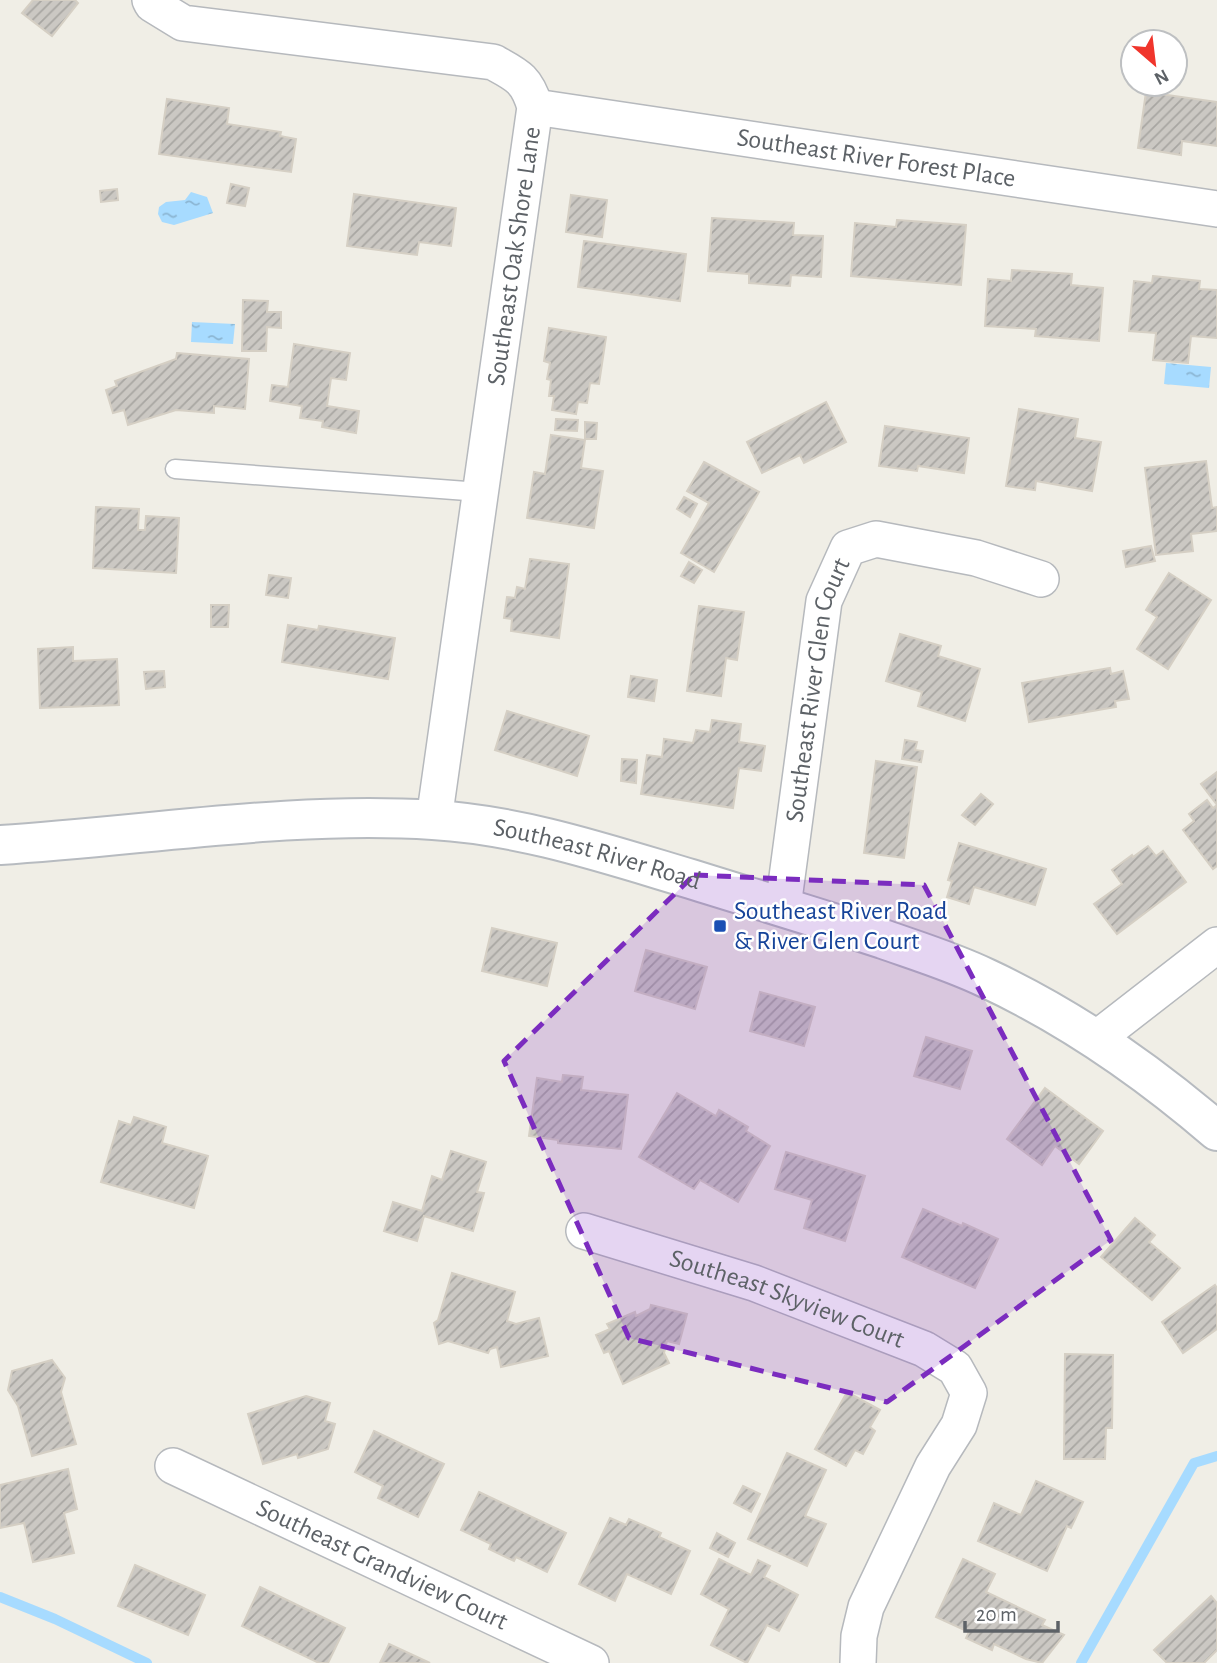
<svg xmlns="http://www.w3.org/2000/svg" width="1217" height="1663" font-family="'Alegreya Sans',sans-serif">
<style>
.water{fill:url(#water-ripples)}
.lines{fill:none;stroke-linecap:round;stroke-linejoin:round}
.stream{stroke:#a7dbff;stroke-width:10}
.building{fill:url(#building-hatch);stroke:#d5cfc4;stroke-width:2}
.lane-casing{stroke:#b6b9bd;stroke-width:21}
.street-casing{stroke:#b6b9bd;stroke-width:38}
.secondary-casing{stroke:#b7bbc0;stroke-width:42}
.lane{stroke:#fff;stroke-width:18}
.street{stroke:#fff;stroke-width:35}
.secondary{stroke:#fff;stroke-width:38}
.marked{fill:#7b2cbf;fill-opacity:0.2;stroke:#7b2cbf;stroke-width:5;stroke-dasharray:14 9;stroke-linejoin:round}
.transit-dot{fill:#1a4fb4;stroke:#fff;stroke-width:2.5}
.labels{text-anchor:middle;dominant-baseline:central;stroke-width:5;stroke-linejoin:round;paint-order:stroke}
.street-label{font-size:26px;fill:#5d6267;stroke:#fff}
.transit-label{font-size:26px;fill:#164399;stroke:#fff;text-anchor:start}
</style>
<defs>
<pattern id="water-ripples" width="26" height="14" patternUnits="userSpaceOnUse" patternTransform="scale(1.75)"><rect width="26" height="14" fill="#a7dbff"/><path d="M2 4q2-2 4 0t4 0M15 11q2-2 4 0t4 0" fill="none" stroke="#8bb5d2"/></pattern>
<pattern id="building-hatch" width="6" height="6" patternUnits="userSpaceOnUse" patternTransform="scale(1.75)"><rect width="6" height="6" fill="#cbc8c3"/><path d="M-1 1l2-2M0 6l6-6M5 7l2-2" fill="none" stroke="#a8a6a2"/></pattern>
</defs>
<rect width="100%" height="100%" fill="#f0eee6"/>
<g class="water">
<polygon points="191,192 207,197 213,213 174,225 162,222 158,214 159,207 166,202 185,200"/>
<polygon points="192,322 235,324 233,344 191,342"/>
<polygon points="1166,363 1211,367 1209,388 1164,384"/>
</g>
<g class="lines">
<g class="stream">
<polyline points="0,1597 55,1619 147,1663"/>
<polyline points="1081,1663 1194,1463 1217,1456"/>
</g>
</g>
<g class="building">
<polygon points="33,0 75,0 78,3 52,36 22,13"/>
<polygon points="1146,92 1217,102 1217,146 1182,141 1181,155 1138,148"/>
<polygon points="167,99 229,108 227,124 281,132 280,136 296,139 291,172 159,154"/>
<polygon points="231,184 249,188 245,206 227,203"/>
<polygon points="117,189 118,200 101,202 100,191"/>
<polygon points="354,194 456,208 451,246 419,242 417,255 347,246"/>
<polygon points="571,195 607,200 602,237 566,232"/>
<polygon points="712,218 794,223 793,235 823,236 821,277 791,275 790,286 749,283 749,274 708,271"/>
<polygon points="897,220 966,225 961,285 851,276 855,223 896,227"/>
<polygon points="584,241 686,254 680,301 578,287"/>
<polygon points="1012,270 1072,274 1071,285 1103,288 1099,341 1035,336 1036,329 985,326 988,279 1011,281"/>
<polygon points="1153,276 1200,281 1199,289 1217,290 1217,338 1191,336 1188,363 1153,360 1156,333 1129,331 1134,281 1152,283"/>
<polygon points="243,300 268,301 267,312 281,312 281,328 267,327 266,351 242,351"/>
<polygon points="549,328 606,337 599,384 590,383 587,403 578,402 576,414 552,410 554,396 549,396 551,380 547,379 550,363 544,361"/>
<polygon points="294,344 350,353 346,380 331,378 327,406 359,411 356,433 322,427 323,421 300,418 302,406 270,401 272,385 288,387"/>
<polygon points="177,353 249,359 245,409 214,406 214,413 176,410 128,425 124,410 113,413 106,390 117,386 115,381 176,359"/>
<polygon points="826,402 846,442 804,463 800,455 762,473 747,442"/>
<polygon points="1019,409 1078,419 1075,438 1101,442 1092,491 1036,481 1035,490 1006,486"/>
<polygon points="556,419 578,420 577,431 555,430"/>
<polygon points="585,422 597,423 596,439 585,439"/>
<polygon points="885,426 969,438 964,473 918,466 917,471 879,466"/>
<polygon points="551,435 585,440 581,468 603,471 594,528 527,518 534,472 545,474"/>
<polygon points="1206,461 1212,508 1217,507 1217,531 1191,534 1193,551 1156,555 1145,468"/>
<polygon points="704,462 759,492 714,572 681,553 709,503 687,491"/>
<polygon points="684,497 697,504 690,517 677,509"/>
<polygon points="96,507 139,509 138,530 145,530 146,516 179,518 176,573 93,568"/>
<polygon points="1151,546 1155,561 1126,567 1123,551"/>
<polygon points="530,559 569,564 559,638 511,631 512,619 504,618 507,597 515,598 517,587 525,589"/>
<polygon points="689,562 702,570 694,583 681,576"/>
<polygon points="1169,573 1211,600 1168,669 1137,649 1157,617 1146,610"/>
<polygon points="269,575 291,578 288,598 266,595"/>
<polygon points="211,605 229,605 228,627 211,627"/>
<polygon points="699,606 744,612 737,660 726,658 721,696 687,691"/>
<polygon points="288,625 318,630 319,626 395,638 388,679 282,662"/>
<polygon points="900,634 941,646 938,656 980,669 965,721 918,706 922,692 886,681"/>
<polygon points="73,647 73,661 117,659 119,705 40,708 38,649"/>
<polygon points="1110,668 1111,674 1123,671 1129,699 1115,701 1116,707 1029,722 1022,683"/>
<polygon points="164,671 165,687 146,689 144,672"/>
<polygon points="631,676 657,680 654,701 628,697"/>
<polygon points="507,711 589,736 577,776 495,750"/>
<polygon points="712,720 741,724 739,742 765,746 761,771 739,768 733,808 641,794 647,755 662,757 664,739 693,743 696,730 710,732"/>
<polygon points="905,740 917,742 915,750 923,751 921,762 902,759"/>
<polygon points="622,759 637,760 636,783 621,781"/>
<polygon points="876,761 917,767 904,858 864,853"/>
<polygon points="1217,772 1217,866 1213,869 1183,830 1194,821 1189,814 1207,800 1213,808 1217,805 1201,784"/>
<polygon points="981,794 993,804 975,825 962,815"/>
<polygon points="959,843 1046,869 1035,905 974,887 969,904 947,897 952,881 948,880"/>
<polygon points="1148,846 1156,856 1163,851 1186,882 1117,934 1094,904 1122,884 1112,870 1132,855 1133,857"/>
<polygon points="492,928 557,943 547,986 482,971"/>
<polygon points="646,950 707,967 695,1009 635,991"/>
<polygon points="760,992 815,1007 804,1046 750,1031"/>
<polygon points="926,1037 972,1051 960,1089 914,1076"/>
<polygon points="563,1075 583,1077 581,1090 628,1095 621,1149 558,1143 558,1140 529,1136 537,1078 562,1082"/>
<polygon points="1045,1088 1103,1131 1079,1164 1055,1146 1042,1165 1007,1139"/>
<polygon points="677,1093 716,1116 719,1110 748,1127 746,1131 770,1146 738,1202 700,1180 694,1189 639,1157"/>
<polygon points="134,1117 166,1127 162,1143 208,1156 194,1208 101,1182 119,1121 131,1125"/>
<polygon points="451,1151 486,1162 477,1192 484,1193 473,1231 424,1216 417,1241 384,1231 393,1202 422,1211 432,1176 442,1180"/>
<polygon points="786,1152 865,1176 845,1241 804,1228 812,1200 775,1189"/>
<polygon points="923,1209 962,1226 963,1223 998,1239 975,1288 902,1257"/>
<polygon points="1135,1218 1155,1235 1149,1242 1180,1268 1152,1300 1101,1257"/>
<polygon points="452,1273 515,1292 507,1321 516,1324 539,1318 548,1356 501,1367 497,1347 490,1349 488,1353 448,1341 439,1344 434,1323 438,1320"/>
<polygon points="1215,1285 1217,1288 1217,1329 1183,1353 1162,1322"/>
<polygon points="651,1305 687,1314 679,1344 667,1341 664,1353 669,1363 623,1384 609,1351 604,1353 596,1335 610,1329 607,1324 635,1312 636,1316 650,1309"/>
<polygon points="1065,1354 1113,1355 1112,1428 1106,1428 1105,1459 1064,1459"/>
<polygon points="52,1360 65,1378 61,1392 76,1444 32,1456 18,1406 8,1390 12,1371"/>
<polygon points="847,1392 880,1410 870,1427 875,1431 863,1454 855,1450 846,1466 815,1449"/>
<polygon points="306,1396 330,1403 325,1421 335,1424 328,1449 298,1458 297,1454 263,1464 248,1414"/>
<polygon points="374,1431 444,1464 418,1517 378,1498 383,1486 355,1472"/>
<polygon points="787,1453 826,1470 805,1516 826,1524 807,1566 748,1539"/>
<polygon points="68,1469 77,1509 64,1513 74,1553 33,1562 24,1523 0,1528 0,1485"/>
<polygon points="1036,1481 1083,1502 1071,1528 1067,1526 1047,1571 978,1541 994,1503 1021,1515"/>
<polygon points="743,1486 760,1494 751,1512 734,1503"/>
<polygon points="479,1492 566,1533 547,1572 516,1557 514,1561 489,1549 491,1544 461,1530"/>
<polygon points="610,1518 626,1525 629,1519 661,1533 659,1537 690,1551 671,1594 627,1574 615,1601 579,1584"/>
<polygon points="717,1533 735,1543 728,1557 710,1548"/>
<polygon points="719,1559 751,1575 758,1560 770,1566 764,1577 798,1595 779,1631 767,1625 747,1663 711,1645 729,1609 701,1594"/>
<polygon points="963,1559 995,1574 986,1592 1045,1620 1042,1625 1064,1635 1042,1663 1026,1659 994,1644 992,1650 966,1638 969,1632 936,1617"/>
<polygon points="135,1565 205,1595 188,1635 118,1606"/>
<polygon points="260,1587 345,1628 328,1663 319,1663 242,1626"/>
<polygon points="1211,1596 1217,1603 1217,1650 1204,1663 1167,1663 1154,1650"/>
<polygon points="389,1644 430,1663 380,1663"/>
</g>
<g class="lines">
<defs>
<polyline id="lane" points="175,469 480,492"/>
<g id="street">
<path d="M150 0 152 4 183 23 493 62C517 75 527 79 535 107L434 820"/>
<path id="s1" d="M535 107 1217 209"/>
<path id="s2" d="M783 907 824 601 848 548 876 539 976 558 1041 579"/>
<polyline points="1096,1039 1217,945"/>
<path id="s3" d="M584 1231 754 1283 924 1349 955 1368 969 1393 959 1425 933 1466 866 1607 859 1636 858 1663"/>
<path id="s4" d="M173 1466 591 1663"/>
</g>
<g id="secondary">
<path id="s5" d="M0 845C144 836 288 811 433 820 521 825 607 854 691 879 755 899 819 918 883 939 917 951 953 962 986 978 1070 1017 1147 1071 1217 1131"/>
</g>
</defs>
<use href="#lane" class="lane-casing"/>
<use href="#street" class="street-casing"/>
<use href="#secondary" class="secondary-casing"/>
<use href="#lane" class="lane"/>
<use href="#street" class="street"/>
<use href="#secondary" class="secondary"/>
</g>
<path class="marked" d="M694 875 924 885 1111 1240 887 1402 629 1338 504 1061Z"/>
<rect class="transit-dot" x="713" y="919" width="14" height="14" rx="3.5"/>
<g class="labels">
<g class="street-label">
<text stroke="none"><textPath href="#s1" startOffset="345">Southeast River Forest Place</textPath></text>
<text transform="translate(514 256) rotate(-82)">Southeast Oak Shore Lane</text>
<text stroke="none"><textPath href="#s2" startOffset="220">Southeast River Glen Court</textPath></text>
<text stroke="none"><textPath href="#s5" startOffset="602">Southeast River Road</textPath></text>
<text stroke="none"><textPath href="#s3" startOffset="214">Southeast Skyview Court</textPath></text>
<text stroke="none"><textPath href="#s4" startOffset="231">Southeast Grandview Court</textPath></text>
</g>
<g class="transit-label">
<text x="734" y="911">Southeast River Road<tspan x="734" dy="30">&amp; River Glen Court</tspan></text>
</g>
</g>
<g transform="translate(1154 63) rotate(152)"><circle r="33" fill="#ffffff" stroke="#bec0c2" stroke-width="2"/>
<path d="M0-5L12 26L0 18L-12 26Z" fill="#f0352c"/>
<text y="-10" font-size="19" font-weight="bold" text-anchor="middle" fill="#5d6267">N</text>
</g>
<path d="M965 1621v10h93v-10" fill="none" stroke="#5d6267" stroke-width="3.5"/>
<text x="976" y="1621" font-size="21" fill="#5d6267" stroke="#ffffff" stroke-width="5" paint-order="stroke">20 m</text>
</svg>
